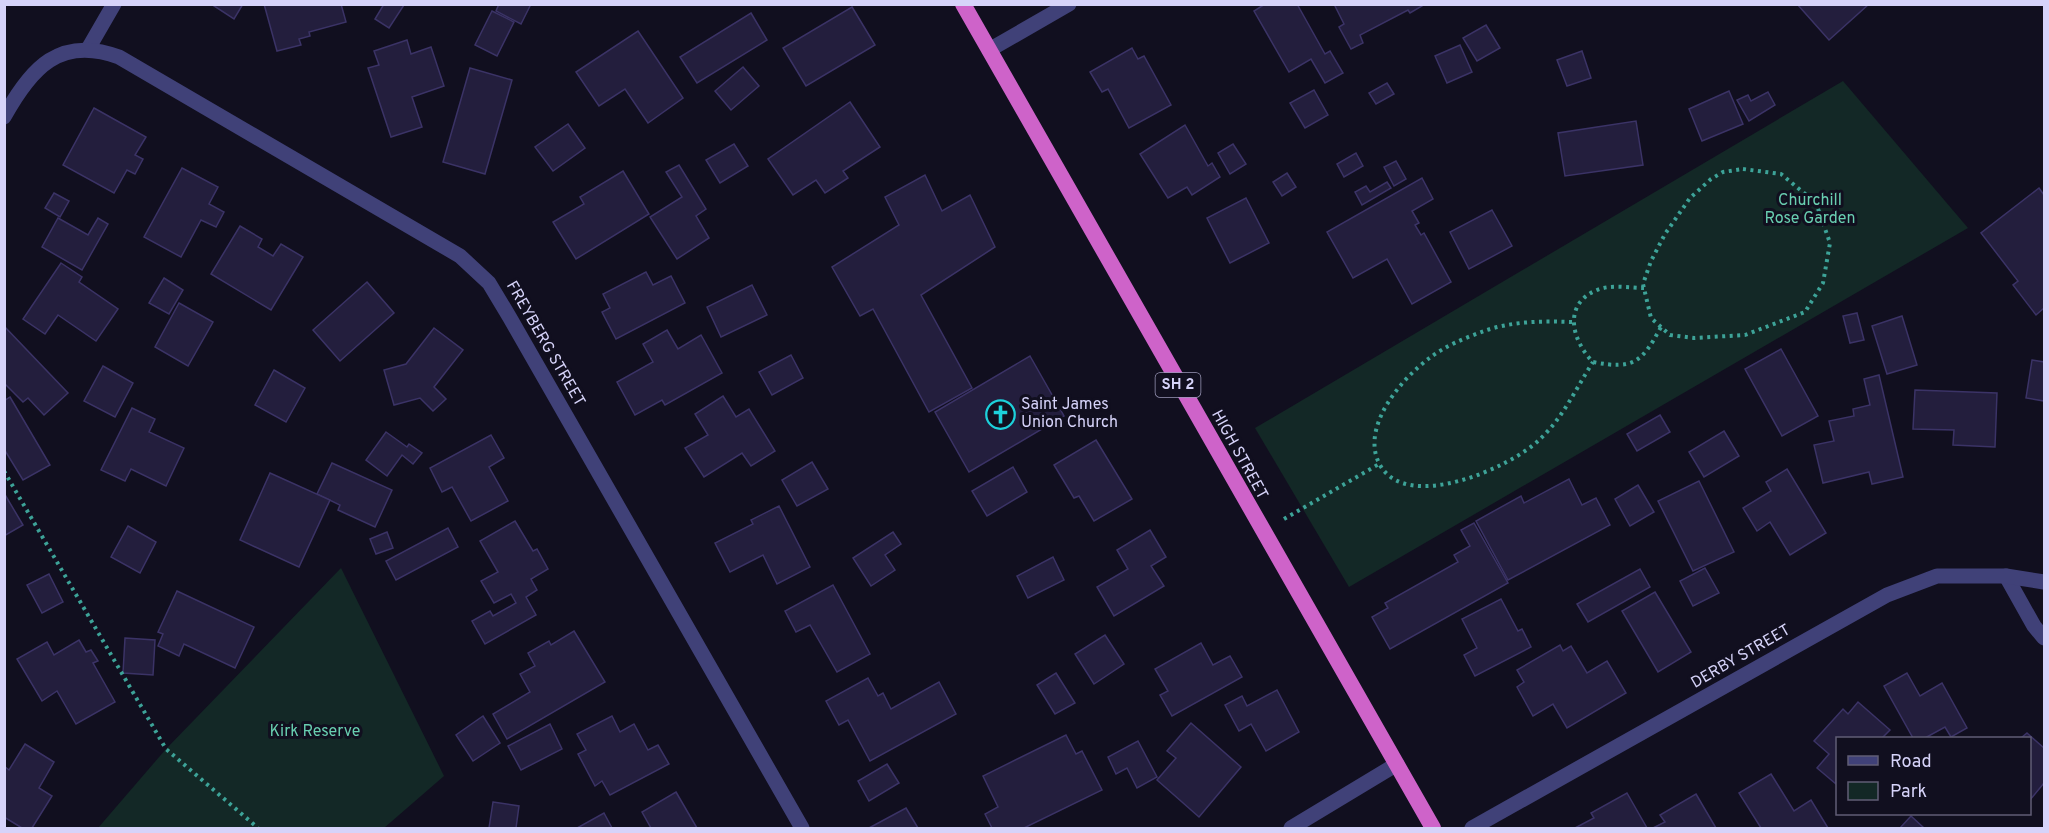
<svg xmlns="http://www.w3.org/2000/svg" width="2049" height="833" font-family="Overpass,sans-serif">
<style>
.green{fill:#132826}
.building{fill:#231e3d;stroke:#3b3366;stroke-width:1.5}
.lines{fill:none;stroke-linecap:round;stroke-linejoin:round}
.path{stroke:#3da398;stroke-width:4;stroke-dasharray:3 4.5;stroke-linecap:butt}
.minor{stroke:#404178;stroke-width:15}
.trunk{stroke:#ce63c9;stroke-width:16}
.labels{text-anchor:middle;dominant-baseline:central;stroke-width:6;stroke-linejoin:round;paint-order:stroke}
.shield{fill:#110f1f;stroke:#9b98b8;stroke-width:1.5}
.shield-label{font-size:15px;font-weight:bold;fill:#d6d3f9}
.park-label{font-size:16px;fill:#69cfb1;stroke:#110f1f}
.street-label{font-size:16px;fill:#d6d3f9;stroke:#110f1f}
.poi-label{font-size:16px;fill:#d6d3f9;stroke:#110f1f;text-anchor:start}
</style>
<rect width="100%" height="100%" fill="#110f1f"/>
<g class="green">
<polygon points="1843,81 1968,228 1349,587 1255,428"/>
<polygon points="341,568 444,776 384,828 98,828 166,749"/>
</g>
<g class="building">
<polygon points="211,4 243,4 234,19"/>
<polygon points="264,4 341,4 346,22 309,32 310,36 299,39 301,45 277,51"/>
<polygon points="384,4 404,5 389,28 375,19"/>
<polygon points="499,4 531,4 521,24 496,11"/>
<polygon points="1265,4 1297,4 1325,54 1330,51 1343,73 1325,83 1311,59 1289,72 1254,11"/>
<polygon points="1334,4 1421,4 1422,6 1410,13 1408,10 1360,35 1363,43 1351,49 1339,27 1344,24"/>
<polygon points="1797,4 1869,4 1829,40"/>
<polygon points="852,7 875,45 806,86 783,48"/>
<polygon points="492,11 514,22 497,56 475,45"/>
<polygon points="751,13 767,40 697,83 680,57"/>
<polygon points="1486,25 1500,48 1477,61 1463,38"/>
<polygon points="638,31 683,98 648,123 625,89 599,106 576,72"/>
<polygon points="407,40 411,54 431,47 444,86 412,97 422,127 391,137 368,68 379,65 374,51"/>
<polygon points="1460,45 1472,72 1447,83 1435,56"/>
<polygon points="1132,48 1138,59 1144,56 1171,105 1129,128 1108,89 1102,92 1090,72"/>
<polygon points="1582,51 1591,78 1567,86 1557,60"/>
<polygon points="743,67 759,86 731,110 715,91"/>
<polygon points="470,68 512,80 485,174 443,162"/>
<polygon points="1387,83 1394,94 1376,104 1369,93"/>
<polygon points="1314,90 1328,115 1305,128 1290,103"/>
<polygon points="1729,91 1743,124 1702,141 1689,109"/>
<polygon points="1768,92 1775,105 1749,121 1737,100 1748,95 1751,101"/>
<polygon points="850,102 880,147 843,171 848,178 825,193 816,180 793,195 768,159"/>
<polygon points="94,108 146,137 135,155 143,159 135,174 127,170 114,193 63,165"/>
<polygon points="1636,121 1643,165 1565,176 1558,133"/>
<polygon points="568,124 585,148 553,171 535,147"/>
<polygon points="1185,125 1208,166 1212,163 1220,177 1192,195 1187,187 1168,198 1140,154"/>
<polygon points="734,144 748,166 720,183 706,160"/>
<polygon points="1233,144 1246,164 1230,174 1218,153"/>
<polygon points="1356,153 1363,166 1344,177 1337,164"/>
<polygon points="1396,161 1406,179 1394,186 1384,167"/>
<polygon points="679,165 706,209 696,216 709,238 677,259 650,217 682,197 666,172"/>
<polygon points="182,168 218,187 209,204 224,212 216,227 201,220 181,257 144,237"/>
<polygon points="623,171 649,214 576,259 553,222 584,204 580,197"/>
<polygon points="1287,173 1296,187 1282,196 1273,182"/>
<polygon points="925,175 942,211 970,195 995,247 921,295 972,388 929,412 873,309 860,316 832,267 899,225 885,197"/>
<polygon points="1422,178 1433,199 1412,211 1419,223 1415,225 1421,235 1424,233 1451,282 1412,304 1387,259 1353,278 1327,232"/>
<polygon points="1387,182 1391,188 1362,205 1355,192 1366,186 1370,192"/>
<polygon points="2039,188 2044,195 2044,308 2036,315 2013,285 2018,281 1981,233"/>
<polygon points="54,193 69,201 60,217 45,208"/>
<polygon points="1246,198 1269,243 1230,263 1207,218"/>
<polygon points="1492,210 1512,246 1469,269 1450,232"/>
<polygon points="58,218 88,235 98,218 108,224 82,270 42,247"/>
<polygon points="240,226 262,239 258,247 273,256 281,244 303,257 271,310 211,274"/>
<polygon points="61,263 82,277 79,282 118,309 96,341 58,315 45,334 23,319"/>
<polygon points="646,272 653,285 671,276 685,303 616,339 602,312 610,308 603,294"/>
<polygon points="164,278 183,290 169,314 149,303"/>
<polygon points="367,282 394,313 340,361 313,330"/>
<polygon points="752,285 767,315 721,337 707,307"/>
<polygon points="179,303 213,322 188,366 155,347"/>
<polygon points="1857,313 1864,340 1850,343 1843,316"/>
<polygon points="1902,316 1917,365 1887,374 1872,326"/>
<polygon points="4,326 68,393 44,415 28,398 23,402 4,383"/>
<polygon points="434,328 463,350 434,387 446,399 433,411 420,398 394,405 384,370 406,364"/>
<polygon points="667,330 678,349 701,335 722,373 665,405 662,400 635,415 617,382 653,362 643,344"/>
<polygon points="1781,349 1818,416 1782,436 1745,369"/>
<polygon points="791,355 803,378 772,395 759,372"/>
<polygon points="1030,356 1064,416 969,472 935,412"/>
<polygon points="2032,360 2044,362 2044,401 2026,398"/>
<polygon points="103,366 133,383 115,417 84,401"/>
<polygon points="274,370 305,388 286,422 255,405"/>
<polygon points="1879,375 1903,477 1872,484 1869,472 1823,483 1814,445 1834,441 1829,421 1854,416 1853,409 1870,405 1864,379"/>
<polygon points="1915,390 1997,393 1995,447 1953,445 1954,430 1913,429"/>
<polygon points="723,396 736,417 749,409 775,451 751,466 742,453 704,477 685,448 708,435 695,414"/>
<polygon points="10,397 50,465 23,480 4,449 4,401"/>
<polygon points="132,408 155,419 149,432 184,448 166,486 131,469 125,481 101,470"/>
<polygon points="1660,415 1670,432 1637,451 1627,434"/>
<polygon points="1724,431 1739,456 1704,477 1689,452"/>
<polygon points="386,432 407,447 409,444 422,453 413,464 402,455 387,476 366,460"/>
<polygon points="491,435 504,458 489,467 508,501 471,521 452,487 442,492 430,468"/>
<polygon points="1096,440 1132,499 1094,521 1079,496 1074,498 1054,465"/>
<polygon points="812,462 828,489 797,506 782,480"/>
<polygon points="332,463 392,490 375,527 338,510 340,505 317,494"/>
<polygon points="1013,467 1027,492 987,516 972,491"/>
<polygon points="1787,469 1826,533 1790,555 1770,522 1757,531 1743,508 1771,491 1766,482"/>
<polygon points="270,473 330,500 299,567 240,540"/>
<polygon points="1569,479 1582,505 1596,498 1610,525 1508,580 1476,521 1521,496 1524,503"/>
<polygon points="1699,481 1734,552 1693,571 1658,501"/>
<polygon points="1638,485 1654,512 1630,526 1615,499"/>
<polygon points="4,493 23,525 4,536"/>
<polygon points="779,506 810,567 777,584 763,555 730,572 715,543 753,524 751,520"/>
<polygon points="515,521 533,551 537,549 548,569 531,579 537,590 526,597 536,615 485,644 472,621 490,611 493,616 516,603 511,594 494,603 481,581 498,572 480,541"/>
<polygon points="1474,523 1508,583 1390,649 1372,617 1388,608 1385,603 1458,562 1454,555 1470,546 1461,530"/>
<polygon points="128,526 156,542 140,573 111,557"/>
<polygon points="448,528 458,547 396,580 386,561"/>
<polygon points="1150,530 1166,557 1151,566 1164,586 1114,616 1097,587 1128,569 1117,550"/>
<polygon points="387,532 393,548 376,554 370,539"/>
<polygon points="893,532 901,544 885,555 895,570 871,586 853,558"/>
<polygon points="1053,557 1064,580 1028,598 1017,576"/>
<polygon points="1705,568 1719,593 1693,606 1680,581"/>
<polygon points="1640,569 1650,587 1588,622 1577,604"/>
<polygon points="49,574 63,602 42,613 27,585"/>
<polygon points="833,585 870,654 837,672 810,625 796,632 785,611"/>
<polygon points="177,591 254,627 235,668 184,644 179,656 158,646 163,634 158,632"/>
<polygon points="1655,592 1691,652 1658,672 1622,611"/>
<polygon points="1501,599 1518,631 1522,629 1531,647 1475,676 1464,655 1477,648 1462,619"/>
<polygon points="574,631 605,682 507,739 493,714 530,692 520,674 535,666 528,653 549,641 551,645"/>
<polygon points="1105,635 1124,664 1094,684 1075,654"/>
<polygon points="125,638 155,640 153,675 123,673"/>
<polygon points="79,640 86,652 91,650 98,661 93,663 115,702 76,724 57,691 42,701 17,659 47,642 54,655"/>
<polygon points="1201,643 1213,665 1230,656 1242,677 1172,716 1160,695 1168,691 1155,669"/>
<polygon points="1560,645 1563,651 1571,646 1587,673 1607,661 1626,693 1567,728 1553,704 1533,716 1517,687 1524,682 1517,670"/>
<polygon points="1056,673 1075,703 1055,714 1037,685"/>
<polygon points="1907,673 1920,696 1942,683 1967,728 1951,737 1945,727 1925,738 1913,738 1884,686"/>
<polygon points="868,678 878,696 883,693 891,709 939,682 956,714 870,761 848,720 839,725 826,701"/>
<polygon points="1277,690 1299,732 1266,751 1251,724 1239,731 1225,705 1242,696 1247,706"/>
<polygon points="1858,702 1890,730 1882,738 1838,738 1836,784 1817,768 1829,754 1814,741 1843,709 1848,714"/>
<polygon points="483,716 500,743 473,761 456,735"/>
<polygon points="612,716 620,732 634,724 648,750 658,745 669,764 610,795 602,781 595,786 578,754 586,750 577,734"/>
<polygon points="1191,723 1241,767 1199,817 1157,780 1176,758 1167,751"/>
<polygon points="550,724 562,749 521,770 508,746"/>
<polygon points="2027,733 2044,748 2044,783 2030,800 2030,738 2021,738"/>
<polygon points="1066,735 1076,754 1082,751 1102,790 1024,828 992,828 985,814 998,807 983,776"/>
<polygon points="1138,741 1157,777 1137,788 1127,768 1116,774 1108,757"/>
<polygon points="25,744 54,762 39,788 52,796 32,828 22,828 4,817 4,766 9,770"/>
<polygon points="887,764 899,783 869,801 858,781"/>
<polygon points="1771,774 1794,811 1811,800 1828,828 1761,828 1739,793"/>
<polygon points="676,792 697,828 651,828 642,812"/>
<polygon points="1627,793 1647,828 1575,828 1594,818 1591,813"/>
<polygon points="1696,794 1716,828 1653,828 1665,822 1660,815"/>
<polygon points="493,802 519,806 516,828 489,828"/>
<polygon points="906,808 918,828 869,828"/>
<polygon points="604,813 612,828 577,828"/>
<polygon points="1911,816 1924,828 1900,828"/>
</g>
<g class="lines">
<g class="path">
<polygon points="1743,169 1781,174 1816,203 1830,243 1823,283 1805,312 1745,335 1694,338 1670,335 1651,318 1643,284 1651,261 1665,234 1690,198 1711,179 1723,172"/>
<path d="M1644 288C1630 288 1611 284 1597 290 1562 304 1572 341 1593 362 1634 370 1642 362 1661 327"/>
<path d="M1572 322C1543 321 1515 321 1487 330 1473 335 1457 341 1445 348 1411 366 1357 424 1380 465 1407 513 1510 468 1539 440 1563 418 1575 390 1593 362"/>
<polyline points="4,471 166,749 258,828"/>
<polyline points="1284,519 1379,464"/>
</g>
<g class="minor">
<polyline points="88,49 114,4"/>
<polyline points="989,50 1069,4"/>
<path d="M4 117C31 68 60 35 119 57L460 256 489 283 510 318 802 828"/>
<polyline points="2006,576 2034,626 2044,638"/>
<polyline points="1291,828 1397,764"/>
<polyline points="1472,828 1887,595 1937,576 2006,576 2044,582"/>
</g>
<polyline class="trunk" points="963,4 1433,828"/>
</g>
<defs>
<symbol id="church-ring" viewBox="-11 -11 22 22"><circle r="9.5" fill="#110f1f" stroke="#1dd1db" stroke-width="1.5"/><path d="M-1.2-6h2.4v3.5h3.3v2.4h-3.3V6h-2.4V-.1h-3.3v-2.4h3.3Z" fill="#1dd1db"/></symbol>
</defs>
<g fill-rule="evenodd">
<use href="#church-ring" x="984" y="398" width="33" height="33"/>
</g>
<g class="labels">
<rect class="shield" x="1155.5" y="373" width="45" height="24" rx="4.5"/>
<g class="shield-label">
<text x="1178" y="385">SH 2</text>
</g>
<g class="park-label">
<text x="1810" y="201">Churchill<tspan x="1810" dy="18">Rose Garden</tspan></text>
<text x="315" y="732">Kirk Reserve</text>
</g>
<g class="street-label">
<text transform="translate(545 344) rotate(60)">FREYBERG STREET</text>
<text transform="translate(1239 455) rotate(61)">HIGH STREET</text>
<text transform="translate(1741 657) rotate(-30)">DERBY STREET</text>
</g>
<g class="poi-label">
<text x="1021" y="405">Saint James<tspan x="1021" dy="18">Union Church</tspan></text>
</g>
</g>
<rect width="2049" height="833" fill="none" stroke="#d6d3f9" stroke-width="12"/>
<rect x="1836" y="737" width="195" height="78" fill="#110f1f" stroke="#605d76" stroke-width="1.5"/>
<rect x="1848" y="756" width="30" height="9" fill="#404178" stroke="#605d76" stroke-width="1.5"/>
<text x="1890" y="767" font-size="18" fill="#d6d3f9">Road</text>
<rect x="1848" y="782" width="30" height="18" fill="#132826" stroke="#605d76" stroke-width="1.5"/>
<text x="1890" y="797" font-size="18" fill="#d6d3f9">Park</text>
</svg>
